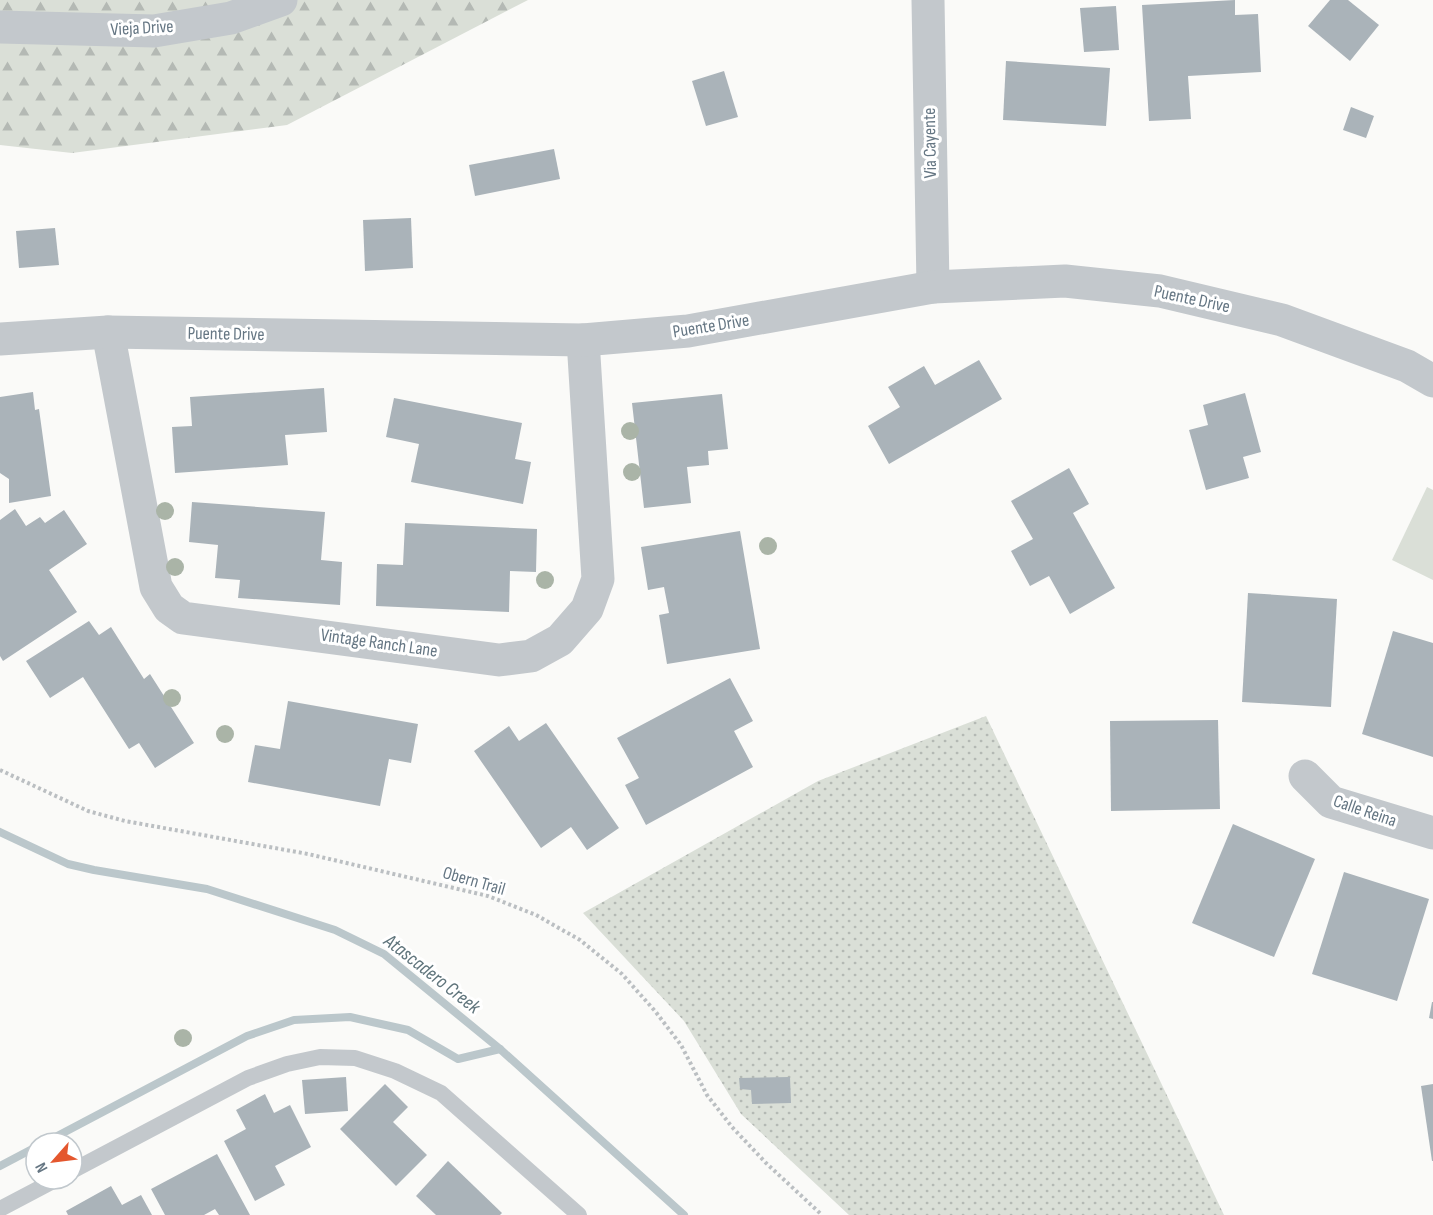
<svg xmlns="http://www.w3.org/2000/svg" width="1433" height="1215" font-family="'Sofia Sans Condensed',sans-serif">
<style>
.grass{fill:url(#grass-dots)}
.forest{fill:url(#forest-firs)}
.garden{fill:#dadfd7}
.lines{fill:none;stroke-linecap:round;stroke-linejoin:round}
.stream{stroke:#bbc7cb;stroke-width:8}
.building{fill:#aab3b9}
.path{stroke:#bbbfc2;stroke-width:4;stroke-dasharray:3 3;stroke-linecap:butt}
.service{stroke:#c3c8cc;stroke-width:16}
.minor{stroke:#c3c8cc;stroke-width:33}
.tree{fill:#aab4a7}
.labels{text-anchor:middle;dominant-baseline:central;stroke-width:6;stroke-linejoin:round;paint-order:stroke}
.street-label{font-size:18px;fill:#657683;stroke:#fff}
.water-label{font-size:20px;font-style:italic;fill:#60757c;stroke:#fff}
</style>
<defs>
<pattern id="grass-dots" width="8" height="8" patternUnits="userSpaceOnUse" patternTransform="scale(1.5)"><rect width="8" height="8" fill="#dadfd7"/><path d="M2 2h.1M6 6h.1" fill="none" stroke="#b4b9b4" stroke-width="1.8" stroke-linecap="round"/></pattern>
<pattern id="forest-firs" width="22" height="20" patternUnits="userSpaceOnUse" patternTransform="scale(1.5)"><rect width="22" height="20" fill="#dadfd7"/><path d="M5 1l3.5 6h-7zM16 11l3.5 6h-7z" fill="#b4b9b4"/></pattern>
</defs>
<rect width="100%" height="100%" fill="#fafaf8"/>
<polygon class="grass" points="986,716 1224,1215 849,1215 741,1114 684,1021 583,913 818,781"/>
<polygon class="forest" points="0,0 528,0 287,125 72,153 0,145"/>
<polygon class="garden" points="1427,487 1433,490 1433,580 1392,560"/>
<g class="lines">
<g class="stream">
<polyline points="0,832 68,864 94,870 207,889 335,930 384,954 500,1049 684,1215"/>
<polyline points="44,1143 247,1036 294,1020 350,1017 408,1030 458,1059 500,1049"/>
<polyline points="0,1166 36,1147"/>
</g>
</g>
<g class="building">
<polygon points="1235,0 1235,15 1258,14 1261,72 1188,76 1191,119 1149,121 1142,5"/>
<polygon points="1330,0 1348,0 1379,25 1350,61 1308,26"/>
<polygon points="1116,6 1119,50 1084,52 1080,8"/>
<polygon points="1006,61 1110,68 1106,126 1003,120"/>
<polygon points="724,71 738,117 706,126 692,81"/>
<polygon points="1351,107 1374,116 1366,138 1343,130"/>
<polygon points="554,149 560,179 475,196 469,165"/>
<polygon points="411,218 413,268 365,271 363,220"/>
<polygon points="55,228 59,265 19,268 16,231"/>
<polygon points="979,360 1002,399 889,464 868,426 900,407 888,387 924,366 935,385"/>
<polygon points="324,388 327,432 285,435 288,465 175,473 172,427 192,426 190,397"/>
<polygon points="33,392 35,410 39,409 51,496 9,503 9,479 0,473 0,397"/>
<polygon points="1245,393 1261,452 1243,457 1249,478 1206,490 1189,430 1208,425 1203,405"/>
<polygon points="722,394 728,449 708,451 709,465 687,467 691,503 644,508 632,403"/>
<polygon points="394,398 522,423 515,459 531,462 523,504 411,482 419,444 386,437"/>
<polygon points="1069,468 1089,504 1073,513 1115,588 1070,614 1049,576 1030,586 1011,551 1033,539 1011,501"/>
<polygon points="192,502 325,512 321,560 342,562 340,605 238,598 240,580 215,578 218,545 189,542"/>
<polygon points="15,509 26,526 40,517 45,523 64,510 87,544 49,570 77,612 3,661 0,656 0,520"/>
<polygon points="405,523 537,529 536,572 510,571 509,612 376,606 377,564 403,565"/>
<polygon points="740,531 760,649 667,664 659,615 669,613 664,587 648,590 641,547"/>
<polygon points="1248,593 1337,599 1331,707 1242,702"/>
<polygon points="89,621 99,635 111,627 144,679 150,674 194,743 155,768 139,743 129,749 83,677 50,698 26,661"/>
<polygon points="1393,631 1433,643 1433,757 1362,734"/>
<polygon points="730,678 753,721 734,731 753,767 646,825 625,785 639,778 617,738"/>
<polygon points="288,701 418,724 411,763 389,759 380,806 248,782 255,745 280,749"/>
<polygon points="1218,720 1220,809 1111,811 1110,721"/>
<polygon points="546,723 619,828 587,850 571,827 541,848 474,751 509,726 519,741"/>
<polygon points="1233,824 1315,859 1274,957 1192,923"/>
<polygon points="1344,872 1429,899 1397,1001 1312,974"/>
<polygon points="1432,1002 1433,1002 1433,1019 1429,1018"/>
<polygon points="346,1077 348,1111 305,1114 302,1080"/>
<polygon points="790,1077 791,1103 752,1104 751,1090 740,1089 739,1078"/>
<polygon points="385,1084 408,1107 393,1122 427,1155 396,1186 340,1129"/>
<polygon points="1433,1084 1433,1161 1432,1161 1421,1086"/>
<polygon points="265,1094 274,1113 290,1105 311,1147 275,1166 285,1185 255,1201 224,1141 246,1129 236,1110"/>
<polygon points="217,1154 250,1215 219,1215 215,1209 204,1215 165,1215 151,1189"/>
<polygon points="448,1161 502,1213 500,1215 436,1215 416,1196"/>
<polygon points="111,1186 122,1205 141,1195 152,1215 68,1215 66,1211"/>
</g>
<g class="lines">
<polyline class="path" points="0,770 88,811 125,821 308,854 488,896 536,915 580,940 622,974 655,1011 681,1045 707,1095 732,1127 766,1163 822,1215"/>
<g class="service">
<polyline points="72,1171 248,1078 287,1064 320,1057 355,1058 395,1071 441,1093 579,1215"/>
<polyline points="0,1209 57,1179"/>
</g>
<g class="minor">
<polyline points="928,0 933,287"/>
<polyline points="0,27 154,31 231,18 281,0"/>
<polyline points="108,332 156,587 169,608 183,618 499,660 531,656 560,640 587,609 598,579 583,340"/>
<polyline points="0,339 108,332 583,340 688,331 933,287 1065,281 1160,291 1282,320 1407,366 1433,381"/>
<polyline points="1305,776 1331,802 1433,833"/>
</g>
</g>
<g class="tree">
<circle cx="630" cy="431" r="9"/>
<circle cx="632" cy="472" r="9"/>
<circle cx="165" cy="511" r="9"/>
<circle cx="768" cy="546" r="9"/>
<circle cx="175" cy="567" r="9"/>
<circle cx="545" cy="580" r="9"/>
<circle cx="172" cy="698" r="9"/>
<circle cx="225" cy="734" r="9"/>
<circle cx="183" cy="1038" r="9"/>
</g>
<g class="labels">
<g class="street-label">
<text transform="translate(142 28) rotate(-3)">Vieja Drive</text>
<text transform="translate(930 143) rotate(-91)">Via Cayente</text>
<text transform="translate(1192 299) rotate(12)">Puente Drive</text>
<text transform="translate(711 326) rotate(-9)">Puente Drive</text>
<text transform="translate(226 334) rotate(1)">Puente Drive</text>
<text transform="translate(379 643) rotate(8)">Vintage Ranch Lane</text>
<text transform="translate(1365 811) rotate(19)">Calle Reina</text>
<text transform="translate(474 881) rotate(16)">Obern Trail</text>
</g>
<g class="water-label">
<text transform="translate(432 974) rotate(38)">Atascadero Creek</text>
</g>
</g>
<g transform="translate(54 1161) rotate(242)"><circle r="28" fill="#ffffff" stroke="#c1c8cd" stroke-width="1.5"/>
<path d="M0-4.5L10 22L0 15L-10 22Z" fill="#e4572e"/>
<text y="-9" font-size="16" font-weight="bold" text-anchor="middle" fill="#657683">N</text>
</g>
</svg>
